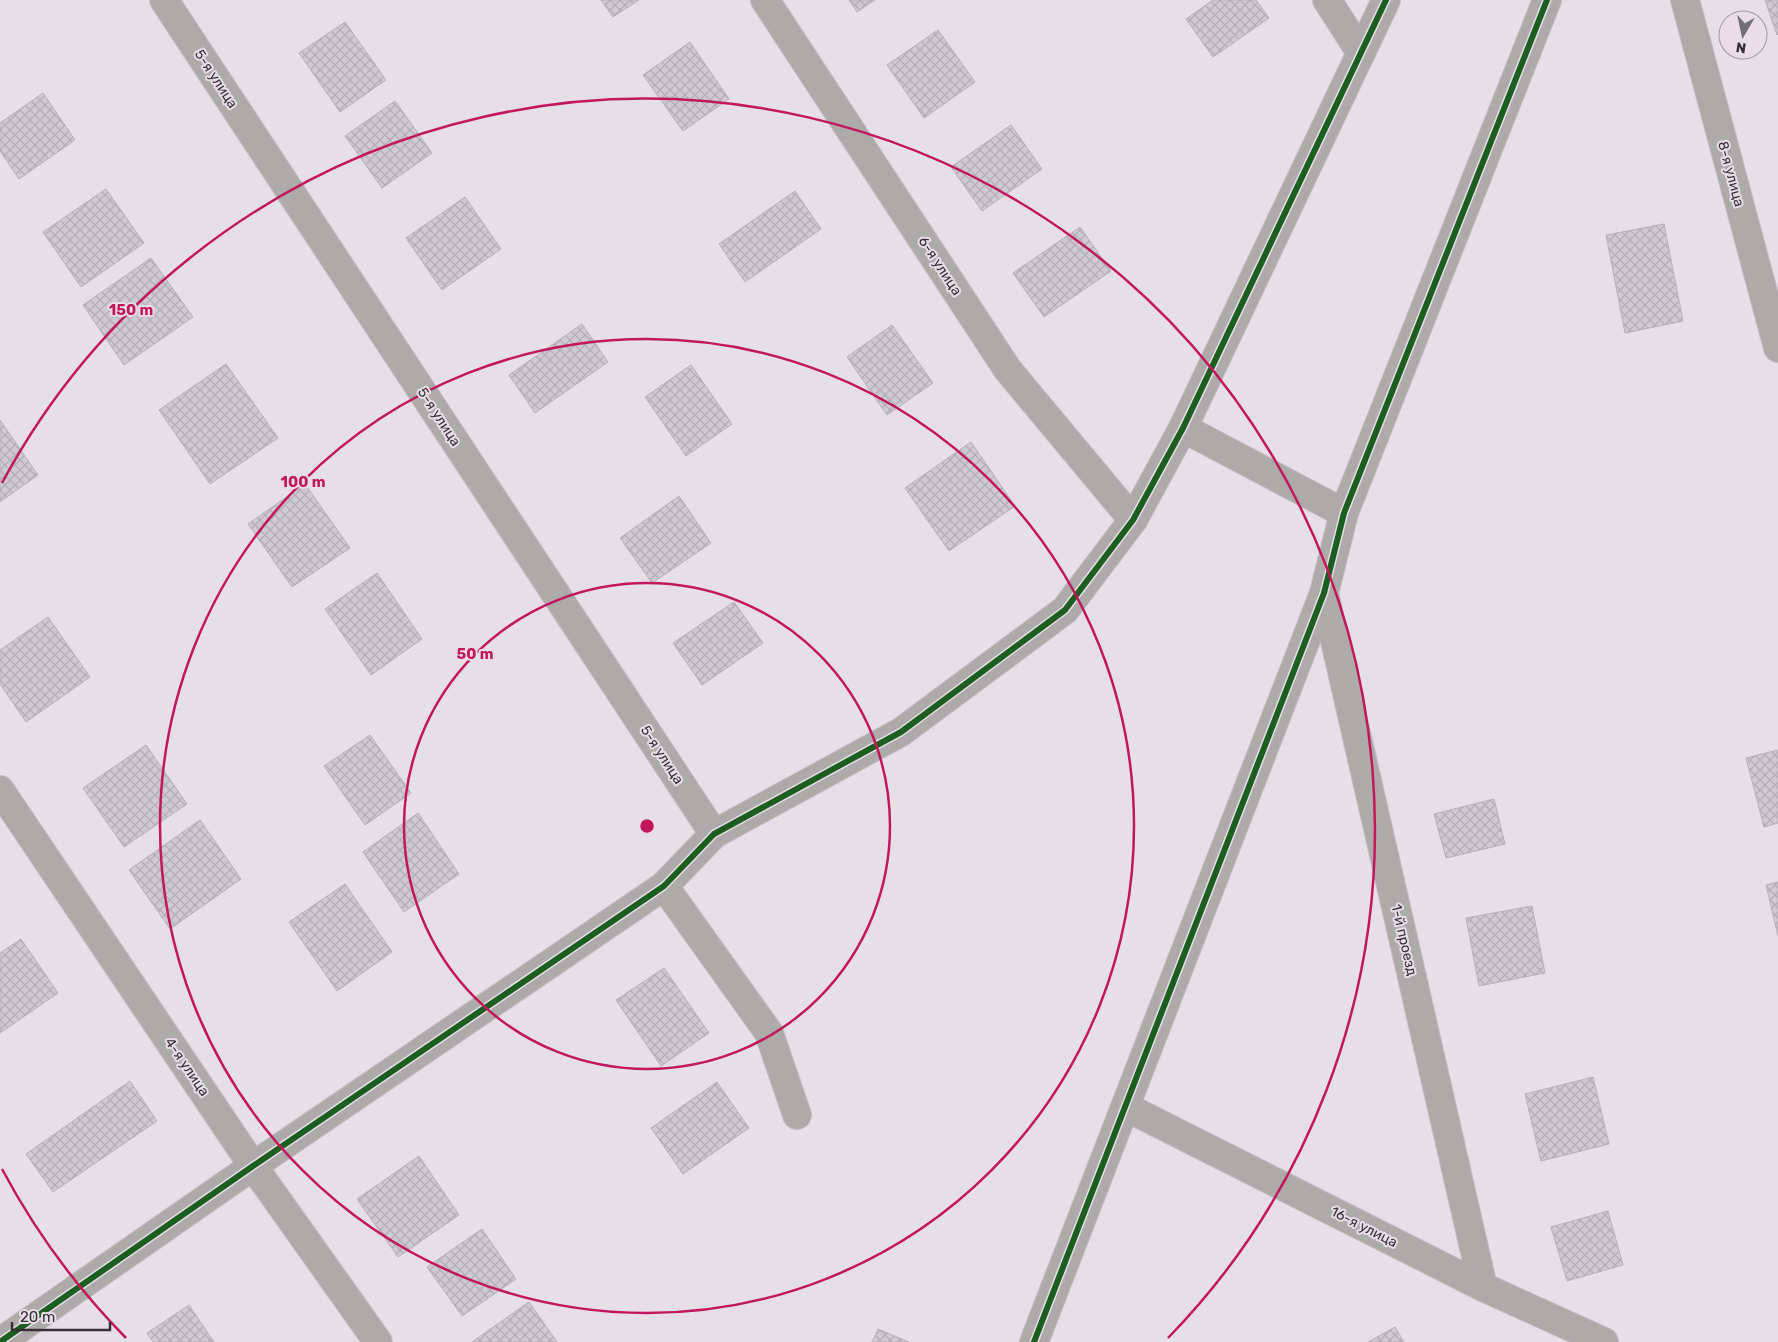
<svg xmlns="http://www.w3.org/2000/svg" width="1778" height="1342" font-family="Rubik,sans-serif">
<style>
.building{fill:url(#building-cross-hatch);stroke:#b5b1b6}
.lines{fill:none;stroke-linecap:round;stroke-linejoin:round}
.street-casing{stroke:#c2bec2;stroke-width:30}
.street{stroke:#adaaaa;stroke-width:28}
.cycleway-casing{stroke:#e9dde8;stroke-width:9}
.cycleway{stroke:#1b5e20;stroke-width:6}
.ring{fill:none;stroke:#c2185b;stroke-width:2.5}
.labels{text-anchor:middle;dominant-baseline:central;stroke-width:4;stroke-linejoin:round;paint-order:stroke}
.street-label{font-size:14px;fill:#343034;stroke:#e9dde8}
.centre{fill:#c2185b;stroke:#e9dde8;stroke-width:2.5}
.ring-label{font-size:15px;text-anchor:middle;font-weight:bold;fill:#c2185b;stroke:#e9dde8;stroke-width:4;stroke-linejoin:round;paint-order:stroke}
</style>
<defs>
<pattern id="building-cross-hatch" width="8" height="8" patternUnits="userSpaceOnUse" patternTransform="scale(1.25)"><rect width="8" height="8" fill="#cfc9d3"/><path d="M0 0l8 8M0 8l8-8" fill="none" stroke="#b2adb6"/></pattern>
</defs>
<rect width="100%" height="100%" fill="#e6e0e6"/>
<g class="building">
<polygon points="601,0 639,0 613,17"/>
<polygon points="849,0 875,0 857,12"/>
<polygon points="1213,0 1256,0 1269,18 1213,57 1186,19"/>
<polygon points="1765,0 1778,0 1778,34 1777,35"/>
<polygon points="345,22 386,80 340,112 299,53"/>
<polygon points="938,30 975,82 924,118 887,65"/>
<polygon points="690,42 729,99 683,131 643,75"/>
<polygon points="43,93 75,140 19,179 0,151 0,123"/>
<polygon points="395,101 432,153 382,188 345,136"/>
<polygon points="1011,125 1042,169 982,211 951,167"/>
<polygon points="106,189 144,243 81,287 43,232"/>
<polygon points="795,191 821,229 745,282 719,244"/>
<polygon points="465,197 501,249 442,290 406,238"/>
<polygon points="1664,224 1683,321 1625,333 1606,235"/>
<polygon points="1080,227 1111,271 1044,317 1013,273"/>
<polygon points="151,258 193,317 124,365 83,305"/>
<polygon points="582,324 608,362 535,413 509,375"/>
<polygon points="892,325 933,383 887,415 847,357"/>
<polygon points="226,364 278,438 210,484 159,410"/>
<polygon points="691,365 732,424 686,456 645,397"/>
<polygon points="0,420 38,475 0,502"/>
<polygon points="971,442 1015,506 949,551 905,488"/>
<polygon points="305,484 350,548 292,587 248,524"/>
<polygon points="679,496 711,543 652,583 620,538"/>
<polygon points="377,573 422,639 371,675 325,609"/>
<polygon points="734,602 763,643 702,685 673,643"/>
<polygon points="48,617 90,677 26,722 0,684 0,650"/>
<polygon points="370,735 411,793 365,825 324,766"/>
<polygon points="146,745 187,804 124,847 83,788"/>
<polygon points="1778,750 1778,823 1764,827 1746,758"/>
<polygon points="1494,799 1505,844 1446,858 1434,814"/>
<polygon points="418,813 459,874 404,912 363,852"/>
<polygon points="200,820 241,879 170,929 129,870"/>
<polygon points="1778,882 1778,936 1766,885"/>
<polygon points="345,884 392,952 337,991 289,922"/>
<polygon points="1532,906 1545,973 1479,986 1466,918"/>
<polygon points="21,939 58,993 0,1033 0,953"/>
<polygon points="664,968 709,1033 661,1066 616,1000"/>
<polygon points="1593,1077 1609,1144 1541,1161 1525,1094"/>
<polygon points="130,1081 157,1121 53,1192 26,1154"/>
<polygon points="717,1082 749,1128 683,1174 651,1128"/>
<polygon points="419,1156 459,1215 398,1257 357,1199"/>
<polygon points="1608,1211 1623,1265 1567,1281 1551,1227"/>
<polygon points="482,1229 516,1279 462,1316 427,1267"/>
<polygon points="529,1302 557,1342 472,1342"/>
<polygon points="189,1305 214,1342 153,1342 147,1333"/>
<polygon points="1395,1327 1404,1342 1368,1342"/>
<polygon points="878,1329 909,1342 872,1342"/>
</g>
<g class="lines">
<defs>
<g id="street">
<polyline points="164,0 714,834"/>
<polyline points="765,0 1008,370 1133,520"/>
<polyline points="1327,0 1361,53"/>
<polyline points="1685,0 1778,348"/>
<polyline points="1183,428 1344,513"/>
<polyline points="1324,593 1483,1287"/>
<polyline points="0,790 253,1166 378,1342"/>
<polyline points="664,886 769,1033 797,1115"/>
<polyline points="1126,1107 1483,1287 1604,1342"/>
<polyline points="0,1342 253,1166 664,886 714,834 901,732 1065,610 1133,520 1183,428 1386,0"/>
<polyline points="1034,1342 1324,593 1344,513 1547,0"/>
</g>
</defs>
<use href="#street" class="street-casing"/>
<use href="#street" class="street"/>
<defs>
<g id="cycleway">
<polyline points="0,1342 253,1166 664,886 714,834 901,732 1065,610 1133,520 1183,428 1386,0"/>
<polyline points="1034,1342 1324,593 1344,513 1547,0"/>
</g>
</defs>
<use href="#cycleway" class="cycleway-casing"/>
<use href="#cycleway" class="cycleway"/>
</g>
<g class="ring">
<circle cx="647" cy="826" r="243"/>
<circle cx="647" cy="826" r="487"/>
<path d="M126 1338A730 730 0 0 1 2 1169M2 483A730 730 0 1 1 1168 1338"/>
</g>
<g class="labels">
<g class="street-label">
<text transform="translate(216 79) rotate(57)">5-я улица</text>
<text transform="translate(1731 174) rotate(75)">8-я улица</text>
<text transform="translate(940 266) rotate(57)">6-я улица</text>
<text transform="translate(439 417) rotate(57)">5-я улица</text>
<text transform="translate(662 755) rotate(57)">5-я улица</text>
<text transform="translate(1404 940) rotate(77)">1-й проезд</text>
<text transform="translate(187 1067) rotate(56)">4-я улица</text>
<text transform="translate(1364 1227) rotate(27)">16-я улица</text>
</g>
</g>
<circle cx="647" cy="826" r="8" class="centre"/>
<g class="ring-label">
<text x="131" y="315">150 m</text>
<text x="303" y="487">100 m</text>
<text x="475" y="659">50 m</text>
</g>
<g transform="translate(1743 35) rotate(189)"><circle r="24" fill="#e9dde8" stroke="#a198a0"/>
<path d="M0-4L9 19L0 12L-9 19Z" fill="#726e72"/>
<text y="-8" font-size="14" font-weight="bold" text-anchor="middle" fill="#343034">N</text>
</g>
<path d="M12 1322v8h98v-8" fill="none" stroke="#343034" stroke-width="2.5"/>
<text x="20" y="1322" font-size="15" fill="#343034" stroke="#e9dde8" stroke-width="4" paint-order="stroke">20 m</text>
</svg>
